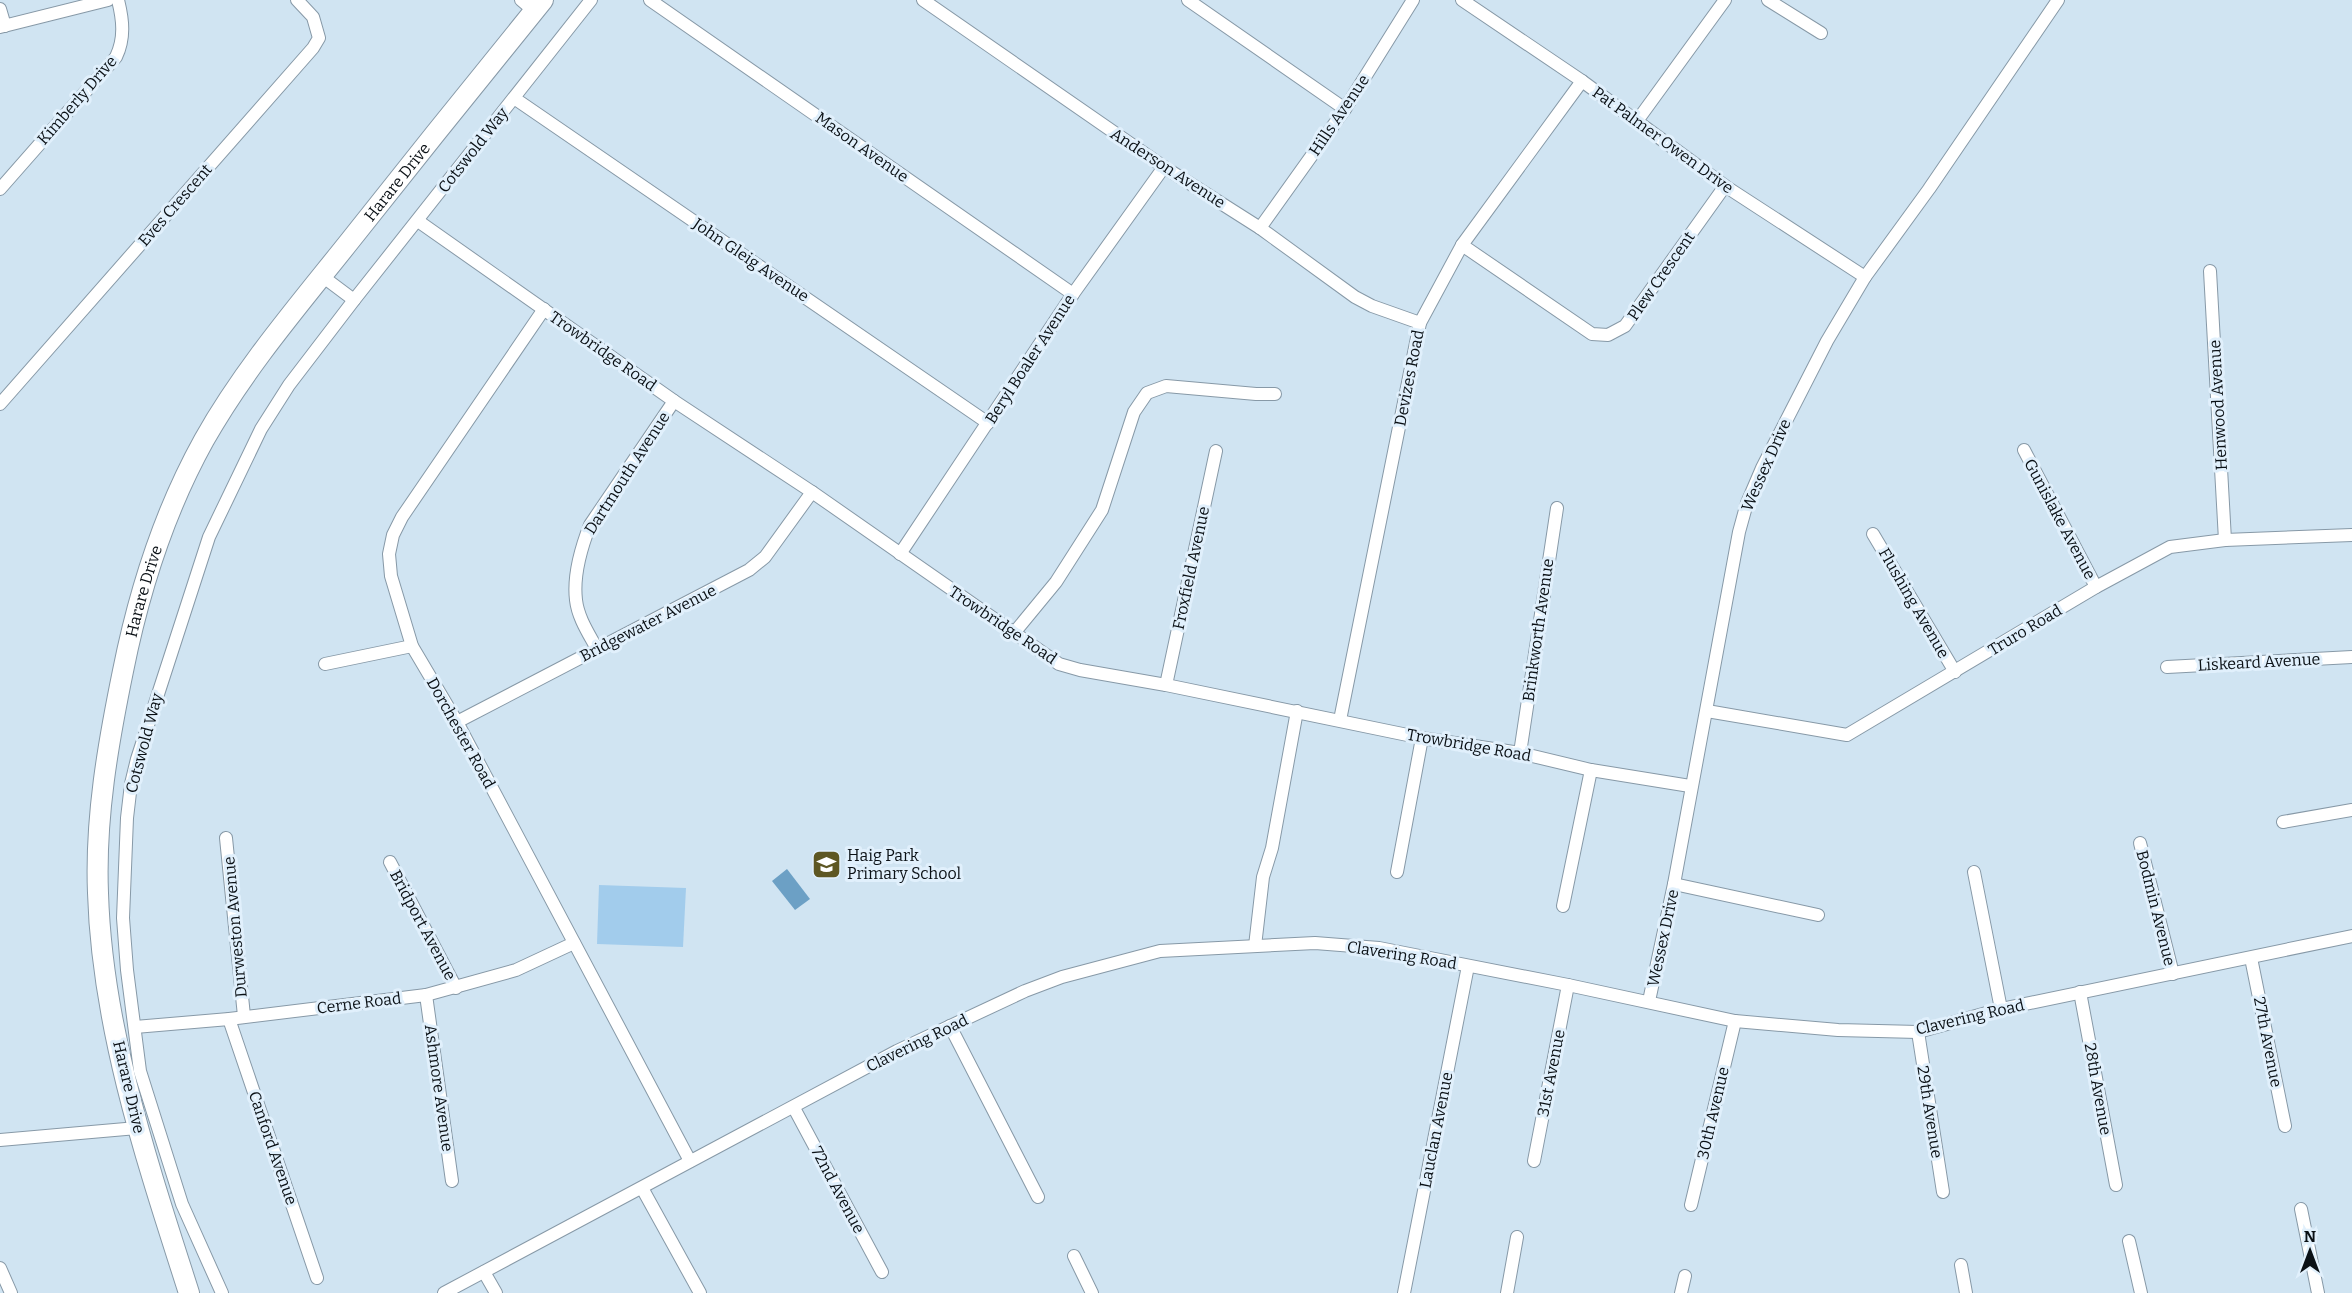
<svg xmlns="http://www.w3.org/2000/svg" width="2352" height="1293" font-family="Bitter,serif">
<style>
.green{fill:#a2ccec}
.water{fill:#6ca0c5}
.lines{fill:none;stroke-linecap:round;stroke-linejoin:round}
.minor-casing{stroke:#8799a7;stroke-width:14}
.primary-casing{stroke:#8799a7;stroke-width:22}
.minor{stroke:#fff;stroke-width:12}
.primary{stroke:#fff;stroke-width:20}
.labels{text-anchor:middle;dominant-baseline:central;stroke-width:6;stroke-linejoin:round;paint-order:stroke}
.street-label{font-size:16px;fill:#0a1015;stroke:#e1f0fc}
.poi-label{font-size:16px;fill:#0a1015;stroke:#e1f0fc;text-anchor:start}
</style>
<rect width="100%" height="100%" fill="#d0e4f2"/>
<polygon class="green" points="599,885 686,888 683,947 597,944"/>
<polygon class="water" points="787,869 810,899 795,910 772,881"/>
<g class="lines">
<defs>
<g id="minor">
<polyline points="521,0 534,11"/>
<polyline points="650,0 1073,294"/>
<polyline points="923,0 1164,167 1260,228 1355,297 1372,306 1420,323"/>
<polyline points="1188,0 1345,109"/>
<polyline points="1462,0 1582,81 1725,186 1865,277"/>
<polyline points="1768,0 1821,33"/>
<polyline points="0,9 5,26"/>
<polyline points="0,27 108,0"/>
<polyline points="514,98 988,423"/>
<polyline points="1637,121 1725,0"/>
<path d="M0 189 116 57C125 38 123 20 118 0"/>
<polyline points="418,221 674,401 812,492 1059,664 1080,670 1166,685 1422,738 1520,753 1591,770 1690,786"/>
<polyline points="1260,228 1345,109 1413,0"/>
<polyline points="1462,245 1592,334 1608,335 1625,326 1725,186"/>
<polyline points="2210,271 2225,540"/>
<polyline points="322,276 354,300"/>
<polyline points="544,309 402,517 393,535 389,554 391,576 412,646 457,722 690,1161"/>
<polyline points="0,404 313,48 319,38 313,17 297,0"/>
<polyline points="2024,450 2096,587"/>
<polyline points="1873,534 1955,672"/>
<polyline points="900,554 1073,294 1164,167"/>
<polyline points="1014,633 1056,582 1102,510 1134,412 1147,393 1166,386 1256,394 1275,394"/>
<path d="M597 649C589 634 578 618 576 600 573 575 581 548 590 525L674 401"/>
<polyline points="325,664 412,646"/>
<polyline points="2167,667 2352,657"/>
<polyline points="1166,685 1216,451"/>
<polyline points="1707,711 1847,735 2096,587 2170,547 2225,540 2352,535"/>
<polyline points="1340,720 1420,323 1462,245 1582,81"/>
<polyline points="457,722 749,570 765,557 812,492"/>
<polyline points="1520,753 1557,508"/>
<polyline points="2283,822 2352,810"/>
<polyline points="226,838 244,1016"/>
<polyline points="2140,843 2173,974"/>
<polyline points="390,862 456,988"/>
<polyline points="1397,872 1422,738"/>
<polyline points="1974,872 2001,1009"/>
<polyline points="1674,884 1818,915"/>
<polyline points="1563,906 1591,770"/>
<polyline points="1255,946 1263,877 1272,848 1297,711"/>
<polyline points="2251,958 2285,1126"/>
<polyline points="2080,992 2116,1185"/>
<polyline points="426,995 452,1181"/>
<polyline points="1649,1001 1674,884 1739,532 1747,503 1762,468 1827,341 1865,277 1929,189 2058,0"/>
<polyline points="229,1019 317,1278"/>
<polyline points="950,1026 1038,1197"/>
<polyline points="135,1027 229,1019 426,995 516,970 574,943"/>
<polyline points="1918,1032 1943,1192"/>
<polyline points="794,1108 882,1272"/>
<polyline points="0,1140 137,1128"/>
<polyline points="1534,1161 1568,985"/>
<polyline points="642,1188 700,1293"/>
<polyline points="1691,1205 1735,1021"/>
<polyline points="2301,1209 2318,1293"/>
<polyline points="2129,1241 2141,1293"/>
<polyline points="1074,1256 1092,1293"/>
<polyline points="1961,1265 1966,1293"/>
<polyline points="0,1268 11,1293"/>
<polyline points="484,1272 496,1293"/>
<polyline points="222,1293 182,1204 140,1071 127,970 123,918 127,818 131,784 137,759 209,537 261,429 289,385 354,300 591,0"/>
<polyline points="444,1293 897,1051 1025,991 1062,977 1160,951 1315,943 1379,948 1568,985 1735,1021 1838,1030 1918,1032 2001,1009 2352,936"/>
<polyline points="1404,1293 1468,966"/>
<polyline points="1507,1293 1517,1237"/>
<polyline points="1681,1293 1685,1276"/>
</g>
<g id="primary">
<path id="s1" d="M189 1293C148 1165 102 1029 98 893 95 818 108 744 123 671 139 591 164 512 204 440 244 369 298 306 349 242 413 161 478 80 543 0"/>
</g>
</defs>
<use href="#minor" class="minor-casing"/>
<use href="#primary" class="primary-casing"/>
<use href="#minor" class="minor"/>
<use href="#primary" class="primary"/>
</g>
<defs>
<symbol id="school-square" viewBox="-11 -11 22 22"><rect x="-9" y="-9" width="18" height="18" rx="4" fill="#5e5723" stroke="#e1f0fc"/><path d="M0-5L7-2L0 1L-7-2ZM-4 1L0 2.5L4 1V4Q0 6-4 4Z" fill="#fff"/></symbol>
</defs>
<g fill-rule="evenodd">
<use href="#school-square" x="810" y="848" width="33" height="33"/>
</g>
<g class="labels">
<g class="street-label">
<text transform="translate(77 100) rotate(-49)">Kimberly Drive</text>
<text transform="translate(1339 115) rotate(-56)">Hills Avenue</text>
<text transform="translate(1663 140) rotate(36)">Pat Palmer Owen Drive</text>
<text transform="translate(862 147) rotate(35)">Mason Avenue</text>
<text transform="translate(473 150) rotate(-52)">Cotswold Way</text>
<text transform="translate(1168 168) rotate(33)">Anderson Avenue</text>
<text stroke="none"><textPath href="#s1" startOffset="1204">Harare Drive</textPath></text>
<text transform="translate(175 205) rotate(-49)">Eves Crescent</text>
<text transform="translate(751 260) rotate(34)">John Gleig Avenue</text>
<text transform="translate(1661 276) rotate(-55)">Plew Crescent</text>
<text transform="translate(603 351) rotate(35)">Trowbridge Road</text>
<text transform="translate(1030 359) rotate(-57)">Beryl Boaler Avenue</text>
<text transform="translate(1409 378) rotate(-79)">Devizes Road</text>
<text transform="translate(2218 405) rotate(-93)">Henwood Avenue</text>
<text transform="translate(1766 465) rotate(-66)">Wessex Drive</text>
<text transform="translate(627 473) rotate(-57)">Dartmouth Avenue</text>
<text transform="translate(2060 519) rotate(62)">Gunislake Avenue</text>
<text transform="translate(1191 568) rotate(-78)">Froxfield Avenue</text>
<text stroke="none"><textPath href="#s1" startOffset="718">Harare Drive</textPath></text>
<text transform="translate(1914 603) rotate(60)">Flushing Avenue</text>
<text transform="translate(648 623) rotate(-27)">Bridgewater Avenue</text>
<text transform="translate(1003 625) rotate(34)">Trowbridge Road</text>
<text transform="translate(1538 630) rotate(-82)">Brinkworth Avenue</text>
<text transform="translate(2025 630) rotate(-31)">Truro Road</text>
<text transform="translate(2259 662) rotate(-3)">Liskeard Avenue</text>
<text transform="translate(461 733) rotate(61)">Dorchester Road</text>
<text transform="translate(144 743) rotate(-75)">Cotswold Way</text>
<text transform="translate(1469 745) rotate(10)">Trowbridge Road</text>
<text transform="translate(2156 908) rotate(76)">Bodmin Avenue</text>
<text transform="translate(423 925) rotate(62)">Bridport Avenue</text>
<text transform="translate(235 927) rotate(-95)">Durweston Avenue</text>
<text transform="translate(1663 938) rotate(-78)">Wessex Drive</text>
<text transform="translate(1402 955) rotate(9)">Clavering Road</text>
<text transform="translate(359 1003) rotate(-7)">Cerne Road</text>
<text transform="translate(1970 1017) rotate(-13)">Clavering Road</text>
<text transform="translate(2268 1042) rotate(79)">27th Avenue</text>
<text transform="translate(917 1043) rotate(-26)">Clavering Road</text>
<text transform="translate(1551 1073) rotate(-79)">31st Avenue</text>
<text transform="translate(129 1087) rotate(77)">Harare Drive</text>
<text transform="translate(439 1088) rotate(82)">Ashmore Avenue</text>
<text transform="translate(2098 1089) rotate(80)">28th Avenue</text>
<text transform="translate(1930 1112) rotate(81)">29th Avenue</text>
<text transform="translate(1713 1113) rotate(-77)">30th Avenue</text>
<text transform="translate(1436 1130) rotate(-79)">Lauclan Avenue</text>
<text transform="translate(273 1148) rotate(71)">Canford Avenue</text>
<text transform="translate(838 1190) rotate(62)">72nd Avenue</text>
</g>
<g class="poi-label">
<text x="847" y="855">Haig Park<tspan x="847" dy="18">Primary School</tspan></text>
</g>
</g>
<g transform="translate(2310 1251)" stroke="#e1f0fc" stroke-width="4.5" paint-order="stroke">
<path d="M0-4.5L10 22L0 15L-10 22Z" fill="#0a1015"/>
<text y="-9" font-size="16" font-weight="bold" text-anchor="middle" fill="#0a1015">N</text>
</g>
</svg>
